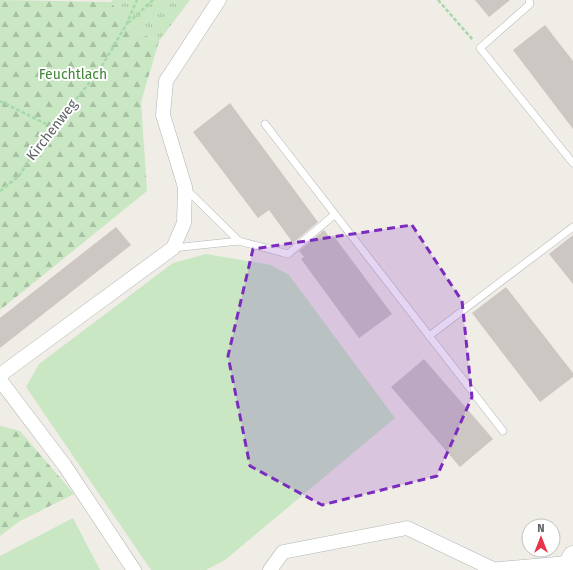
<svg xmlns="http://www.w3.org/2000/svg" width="573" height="570" font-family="'Fira Sans',sans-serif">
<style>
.grass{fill:url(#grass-tufts)}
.forest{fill:url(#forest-firs)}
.park{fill:#cae7c3}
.building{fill:#ccc7c3}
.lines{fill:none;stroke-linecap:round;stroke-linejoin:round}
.lane-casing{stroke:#b2b5b8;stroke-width:8}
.street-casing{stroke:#b2b5b8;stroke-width:15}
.secondary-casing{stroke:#b3b7bb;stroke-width:21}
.path{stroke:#a6d9aa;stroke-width:2.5;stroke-dasharray:4 2;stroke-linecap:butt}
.lane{stroke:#fff;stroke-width:7}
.street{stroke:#fff;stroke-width:14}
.secondary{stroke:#fff;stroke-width:20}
.marked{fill:#7b2cbf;fill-opacity:0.2;stroke:#7b2cbf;stroke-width:3;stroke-dasharray:8 5;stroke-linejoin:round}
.labels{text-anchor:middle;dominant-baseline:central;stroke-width:4;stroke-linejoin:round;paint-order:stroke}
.park-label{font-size:14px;fill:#418536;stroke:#fff}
.street-label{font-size:14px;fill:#5e6366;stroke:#fff}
</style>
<defs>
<pattern id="grass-tufts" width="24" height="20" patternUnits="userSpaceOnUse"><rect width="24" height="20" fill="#cae7c3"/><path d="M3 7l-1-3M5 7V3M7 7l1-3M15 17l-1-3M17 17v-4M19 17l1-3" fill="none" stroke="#a7bfa2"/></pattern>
<pattern id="forest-firs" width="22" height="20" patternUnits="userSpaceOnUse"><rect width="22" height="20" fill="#cae7c3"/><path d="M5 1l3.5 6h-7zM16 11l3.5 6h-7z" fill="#a7bfa2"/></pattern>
</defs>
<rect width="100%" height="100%" fill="#f0ece6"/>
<polygon class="grass" points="112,0 190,0 159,41 133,31 111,2"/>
<g class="forest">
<polygon points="0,0 111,2 133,31 159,41 141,102 147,191 0,310"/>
<polygon points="0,426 20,431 74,494 20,521 0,536"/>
</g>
<g class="park">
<polygon points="206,254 271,265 289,275 395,418 225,560 206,570 151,570 26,387 39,364 173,263"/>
<polygon points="73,518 100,570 0,570 0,556"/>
</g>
<g class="building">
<polygon points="475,0 510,0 489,17"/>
<polygon points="545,25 573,61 573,129 513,50"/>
<polygon points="230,103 318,222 293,243 269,210 258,218 193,132"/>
<polygon points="116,227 131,245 0,348 0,318"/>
<polygon points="324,230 330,238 333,235 392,314 359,338 301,259 304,257 299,251"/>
<polygon points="573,235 573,284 549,254"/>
<polygon points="506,287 573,373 573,377 540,402 472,313"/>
<polygon points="424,359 493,439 460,467 391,387"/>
</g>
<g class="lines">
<defs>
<g id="lane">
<polyline points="529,0 530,4 480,48 573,163"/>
<polyline points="265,124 503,431"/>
<polyline points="186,189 239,241"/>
<polyline points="173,248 239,241 288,254 334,215"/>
<polyline points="429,336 573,227"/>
</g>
<g id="street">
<polyline points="0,375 173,248 184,223 185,187 163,115 166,81 219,0"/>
<polyline points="0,380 65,466 134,570"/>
<polyline points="270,570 283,552 407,528 493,569"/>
<polyline points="489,570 568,563"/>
</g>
<polyline id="secondary" points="565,570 573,556"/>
</defs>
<use href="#lane" class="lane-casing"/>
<use href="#street" class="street-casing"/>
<use href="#secondary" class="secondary-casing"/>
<g class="path">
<polyline points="438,0 473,40"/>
<polyline points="128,23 153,0"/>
<polyline points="0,101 52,127"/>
<polyline points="0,191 19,176 36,148 99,71 126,25 137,0"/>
</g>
<use href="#lane" class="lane"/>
<use href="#street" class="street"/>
<use href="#secondary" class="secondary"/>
</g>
<path class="marked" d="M412 225 462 301 472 397 437 476 322 505 250 466 228 356 253 249Z"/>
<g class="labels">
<g class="park-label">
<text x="73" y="74">Feuchtlach</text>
</g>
<g class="street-label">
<text transform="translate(52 130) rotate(-52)">Kirchenweg</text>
</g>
</g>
<g transform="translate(541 538)"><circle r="19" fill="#ffffff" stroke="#bfc1c2"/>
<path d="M0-3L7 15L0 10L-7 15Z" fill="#e83449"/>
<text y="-6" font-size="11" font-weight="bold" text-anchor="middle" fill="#5e6366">N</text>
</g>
</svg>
